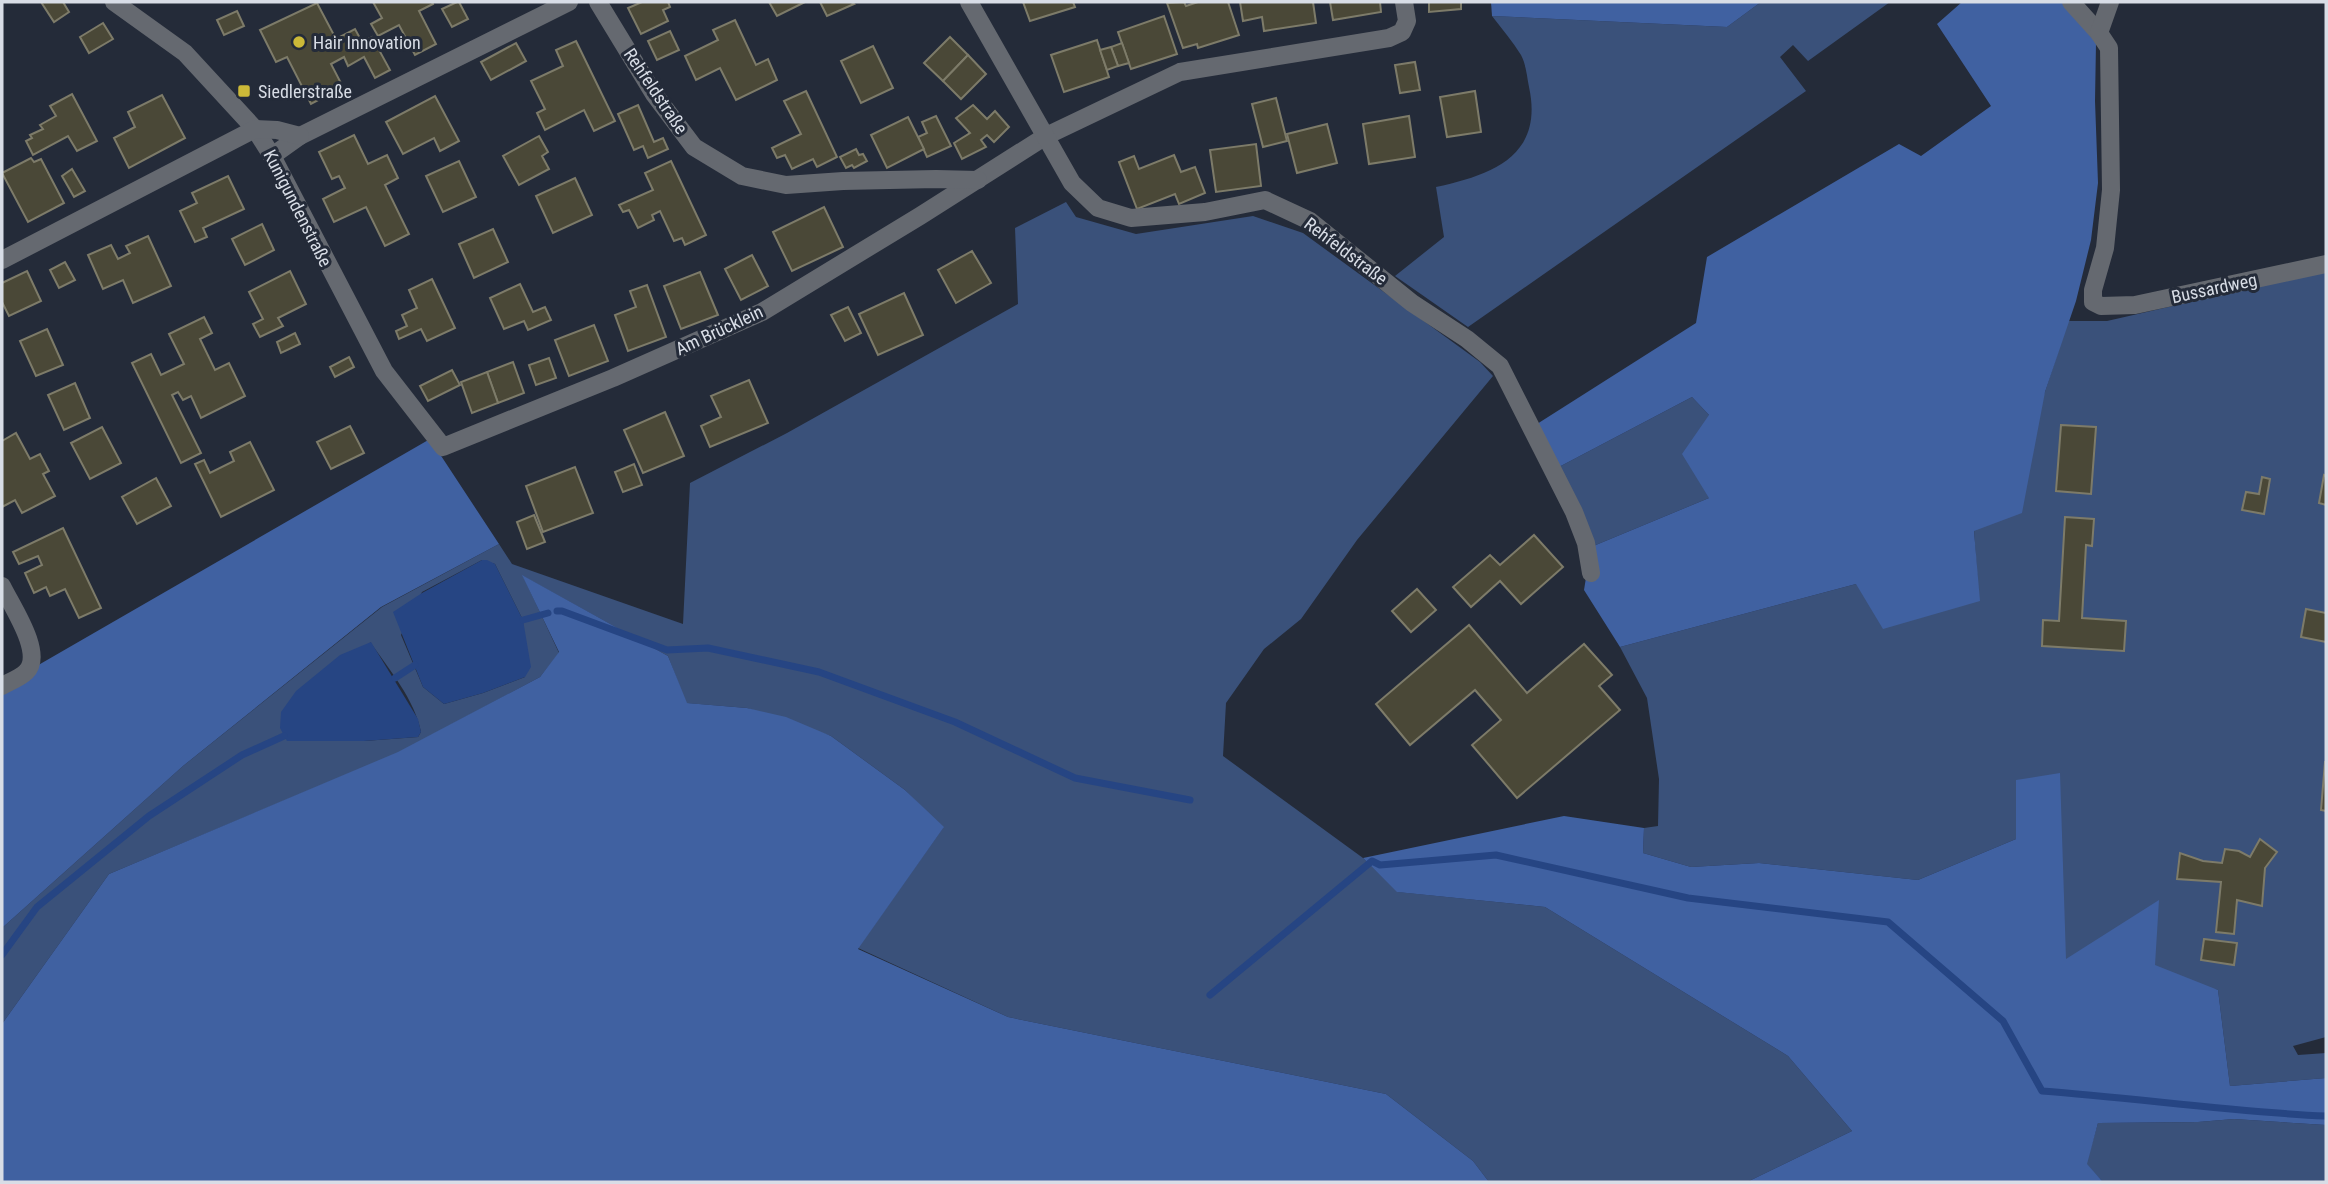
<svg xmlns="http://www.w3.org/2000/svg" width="2328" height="1184" font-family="'Roboto Condensed',sans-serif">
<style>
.green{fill:#3a517a;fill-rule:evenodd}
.forest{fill:#4061a1}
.water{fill:#264583}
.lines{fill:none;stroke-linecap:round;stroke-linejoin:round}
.stream{stroke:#264583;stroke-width:7}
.building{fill:#4a4837;stroke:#7d7b69;stroke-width:2}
.minor{stroke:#656970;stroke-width:18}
.poi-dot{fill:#ccb938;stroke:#242b39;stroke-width:2.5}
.labels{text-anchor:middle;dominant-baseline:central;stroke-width:6;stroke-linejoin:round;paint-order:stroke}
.poi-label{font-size:18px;fill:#d8dde6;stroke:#242b39;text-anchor:start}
.street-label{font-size:18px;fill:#d8dde6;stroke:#242b39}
</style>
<rect width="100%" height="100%" fill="#242b39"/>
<g class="green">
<path d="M1761 2H1890L1808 61 1793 45 1780 57 1806 91 1468 327 1395 276 1444 237 1436 187C1492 175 1544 156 1529 87 1527 77 1526 64 1521 55 1513 42 1502 29 1492 16L1727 27Z"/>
<path d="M1066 202 1076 217 1136 234 1253 216 1303 233 1480 362 1493 376 1357 540 1301 619 1264 649 1226 703 1223 756 1363 858 1398 892 1545 907 1788 1056 1852 1131 1747 1182H1489L1473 1161 1386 1094 1008 1017 858 948 943 828 905 790 831 736 747 708 686 703 668 656 523 576 559 653 540 677 398 753 109 874 2 1024V928L183 766 382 607 499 544 512 564 683 624 690 483 787 433 1018 304 1015 228ZM482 560 495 564 523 620 525 677 483 693 444 704 423 687 401 635 422 592ZM370 642C389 669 415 700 421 732L418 737 364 741Z"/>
<polygon points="2326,271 2326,1037 2293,1046 2298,1055 2326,1053 2326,1078 2230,1086 2218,990 2066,960 2016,780 2016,839 1918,880 1759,863 1691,867 1643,853 1644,828 1658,826 1659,779 1647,698 1620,647 1856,584 1979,601 1974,530 2045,392 2068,321 2107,321"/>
<polygon points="1692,397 1709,415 1709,498 1591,547 1557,468"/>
<polygon points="2234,1119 2326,1125 2326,1182 2103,1182 2086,1164 2098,1123 2198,1122"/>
</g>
<g class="forest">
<polygon points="1491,2 1761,2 1727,27 1492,16"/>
<polygon points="1962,2 2064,2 2096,43 2095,101 2098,183 2091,240 2076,301 2045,392 2022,513 1974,531 1980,601 1883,629 1856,584 1620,647 1584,590 1591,547 1709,498 1682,454 1709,415 1692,397 1557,468 1537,424 1696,323 1707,257 1899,144 1921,156 1991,106 1937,24"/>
<polygon points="430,439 499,544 381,607 183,766 2,928 2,686"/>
<polygon points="522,575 668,656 687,703 747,708 786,717 831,736 905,790 944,827 858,949 1008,1017 1386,1094 1473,1161 1489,1182 2,1182 2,1024 109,874 398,752 540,677 559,652"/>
<polygon points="2060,773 2066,959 2159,900 2155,965 2218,990 2230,1086 2326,1078 2326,1125 2234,1119 2198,1122 2098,1123 2087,1164 2103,1182 1747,1182 1852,1131 1788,1056 1545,907 1397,892 1363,858 1564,816 1644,828 1643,853 1691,867 1759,863 1918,880 2016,839 2016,780"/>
</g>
<g class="water">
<polygon points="482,560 487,560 495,564 523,620 531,667 525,677 483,693 444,704 423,687 393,612 422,593"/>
<polygon points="371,642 418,719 421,732 418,737 364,741 287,741 280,728 281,712 296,691 340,655"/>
</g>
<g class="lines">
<g class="stream">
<polyline points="557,611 562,611 667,650 708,648 819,672 955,722 1075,778 1190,800"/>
<polyline points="523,620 548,613"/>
<polyline points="395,678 415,665"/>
<polyline points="2,955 37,907 149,816 242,755 284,736"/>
<path d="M1210 995 1372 861 1380 865 1496 855 1688 898 1888 922 2003 1021 2042 1091C2137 1098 2231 1112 2326 1116"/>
</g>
</g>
<g class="building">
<polygon points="41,2 63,2 69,12 54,22"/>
<polygon points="373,2 432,2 433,4 419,11 436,44 415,55 399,25 378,36 371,24 382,18"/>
<polygon points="457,2 459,2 468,19 452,27 442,9"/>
<polygon points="642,2 668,2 670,7 663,10 668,21 641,34 628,8"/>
<polygon points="769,2 805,2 777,16"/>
<polygon points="820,2 851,2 854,4 827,16"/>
<polygon points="1023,2 1073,2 1075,7 1030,21"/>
<polygon points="1184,2 1186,6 1198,2 1228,2 1239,35 1198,48 1197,44 1183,48 1167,3"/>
<polygon points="1240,2 1313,2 1316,23 1264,31 1262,17 1243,21"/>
<polygon points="1330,2 1380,2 1381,12 1333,20"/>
<polygon points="1429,2 1461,2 1461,9 1429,12"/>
<polygon points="317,3 336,39 355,29 362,42 372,37 390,70 375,78 364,57 348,66 344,57 331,64 343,87 311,104 287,57 276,62 260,30"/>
<polygon points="237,11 244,26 224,35 217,20"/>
<polygon points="1164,16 1177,54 1131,69 1118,32"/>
<polygon points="735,20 756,65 768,59 777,80 736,100 720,68 696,80 685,56 718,40 713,30"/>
<polygon points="103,23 113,39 89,53 80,37"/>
<polygon points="670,31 679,50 657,60 648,41"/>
<polygon points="950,37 968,55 943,81 924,63"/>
<polygon points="1097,40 1109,77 1064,92 1051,55"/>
<polygon points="576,41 615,121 594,131 584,110 545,130 537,113 545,109 531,81 563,66 556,50"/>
<polygon points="516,43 526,61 491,80 481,62"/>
<polygon points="1122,43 1129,63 1118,66 1111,47"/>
<polygon points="873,46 893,88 861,103 841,61"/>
<polygon points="1111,47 1118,66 1107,70 1100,50"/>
<polygon points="968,55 986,74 961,99 943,81"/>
<polygon points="1415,62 1420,90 1400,93 1395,65"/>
<polygon points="806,91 837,157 817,167 813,159 792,169 785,155 777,158 772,148 801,134 784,101"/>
<polygon points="1475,91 1481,132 1447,137 1440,97"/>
<polygon points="72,94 97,141 77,151 68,136 33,155 26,141 32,138 30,135 43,129 40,125 56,116 50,106"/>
<polygon points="162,95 185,138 129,168 114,138 135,127 128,112"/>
<polygon points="435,96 459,141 440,151 434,138 403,154 386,122"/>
<polygon points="1276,98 1287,141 1263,147 1252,104"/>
<polygon points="638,105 654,142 663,138 668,149 648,158 643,146 634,150 618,114"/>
<polygon points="973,105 987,119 995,111 1009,127 994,142 987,135 981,140 986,147 962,159 954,143 970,133 956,118"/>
<polygon points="936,116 951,146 927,157 918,137 927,133 922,122"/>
<polygon points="1409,116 1415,157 1369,164 1363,124"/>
<polygon points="908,117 924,149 887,168 871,135"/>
<polygon points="1327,124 1337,163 1297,173 1287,134"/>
<polygon points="354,135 368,164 387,155 398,178 385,185 409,234 385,246 366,207 334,222 323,199 345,188 339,176 332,179 319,152"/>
<polygon points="539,136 548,152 542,156 549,169 519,185 503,156"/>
<polygon points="1256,144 1261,186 1216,192 1210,150"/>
<polygon points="856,149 859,155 863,154 867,161 854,168 852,165 846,168 840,157"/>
<polygon points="1174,155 1181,172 1195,167 1205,193 1179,204 1175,194 1137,209 1119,162 1134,156 1139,169"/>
<polygon points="31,158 34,162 41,159 64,203 28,222 2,173"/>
<polygon points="459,161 476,197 443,212 426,176"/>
<polygon points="671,161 706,235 685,245 682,238 674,241 660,211 652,215 654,220 638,228 629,210 623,212 619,205 653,190 645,173"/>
<polygon points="72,169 85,191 74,197 62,176"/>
<polygon points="228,176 244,209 203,228 207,237 195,242 180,211 197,203 192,193"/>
<polygon points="575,178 592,215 553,233 536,196"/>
<polygon points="824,207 843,247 792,271 773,232"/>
<polygon points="262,224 274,250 245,265 232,239"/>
<polygon points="493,229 508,262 474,278 459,244"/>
<polygon points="148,236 171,286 133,303 123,280 103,289 88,255 111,245 118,259 130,253 126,246"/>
<polygon points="972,251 991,283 956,303 938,270"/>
<polygon points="752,255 768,286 741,300 725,269"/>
<polygon points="65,262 75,280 59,288 50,270"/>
<polygon points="27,271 41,301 9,316 2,302 2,283"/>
<polygon points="290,271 306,304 278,318 283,326 260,337 253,324 263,319 249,292"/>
<polygon points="700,272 718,315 681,329 664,286"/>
<polygon points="432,279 455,328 427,341 421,329 399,339 396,331 407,326 402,315 417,308 409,290"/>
<polygon points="520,284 533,312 545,307 551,320 528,330 524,321 504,329 490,298"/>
<polygon points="647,285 666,337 628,351 615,315 636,307 630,291"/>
<polygon points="904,293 923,335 878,355 859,314"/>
<polygon points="848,307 861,333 845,341 831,315"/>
<polygon points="204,317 212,333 200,339 215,370 229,363 245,396 201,418 191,396 183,400 178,392 172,395 201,453 181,463 132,363 151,354 161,375 184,364 169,334"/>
<polygon points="594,325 608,361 569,376 555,340"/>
<polygon points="47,329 63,365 36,376 20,341"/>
<polygon points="295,333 300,344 281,353 277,342"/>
<polygon points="349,357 354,367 335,377 330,367"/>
<polygon points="549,358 556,378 536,385 529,365"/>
<polygon points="513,362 524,393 498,403 487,372"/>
<polygon points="452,370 460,385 428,401 420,386"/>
<polygon points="487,372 498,403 472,413 461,382"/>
<polygon points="749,380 768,423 710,447 701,426 721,417 711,396"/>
<polygon points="75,383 90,418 64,430 48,395"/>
<polygon points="665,412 684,456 643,473 624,430"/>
<polygon points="2061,425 2096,427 2091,494 2056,491"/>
<polygon points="350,426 364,453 331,469 317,442"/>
<polygon points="102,427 121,463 90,479 71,443"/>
<polygon points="16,433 30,459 40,454 49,471 43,474 55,496 22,513 15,500 2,507 2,441"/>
<polygon points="250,442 274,490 221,517 195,464 204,460 210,473 234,461 230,452"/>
<polygon points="634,464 642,485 623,492 615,472"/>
<polygon points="575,467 593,513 543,532 526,486"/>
<polygon points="2324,475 2326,476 2326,505 2319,503"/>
<polygon points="2262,477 2270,479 2264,514 2242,510 2246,492 2259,494"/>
<polygon points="156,478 171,506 137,524 122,497"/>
<polygon points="534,515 545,542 527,549 517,522"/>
<polygon points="2065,517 2094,519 2092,546 2086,545 2082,618 2126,621 2124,651 2042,646 2043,620 2059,621"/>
<polygon points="63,528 101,608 79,618 65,589 50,596 46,587 34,593 25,573 42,565 38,556 19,564 13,552"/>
<polygon points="1534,535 1563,567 1521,604 1500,581 1471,607 1453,587 1490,555 1500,565"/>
<polygon points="1417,589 1436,610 1411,632 1392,611"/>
<polygon points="2306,609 2326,613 2326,642 2301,637"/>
<polygon points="1469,625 1527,693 1584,644 1612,675 1599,686 1620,710 1517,798 1472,745 1501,720 1475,690 1410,745 1376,704"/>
<polygon points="2325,762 2326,762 2326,811 2321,810"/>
<polygon points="2260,839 2277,852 2265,868 2262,906 2237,900 2234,934 2216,932 2221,882 2177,879 2180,853 2203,861 2222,863 2225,849 2239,851 2250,857"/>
<polygon points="2204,939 2237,943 2234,965 2201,960"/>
</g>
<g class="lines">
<g class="minor">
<polyline points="114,2 185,53 255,129 272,156 384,371 443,447 613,378 762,312 920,216 1046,136 1180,72 1389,38 1402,32 1407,21 1404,2"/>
<polyline points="598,2 654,94 694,147 742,176 786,185 843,181 936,179 978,180"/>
<polyline points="969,2 1072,183 1098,208 1131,218 1205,212 1265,200 1310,221 1412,303 1467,339 1500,366 1574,512 1586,543 1591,573"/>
<polyline points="2071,2 2099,33"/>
<polyline points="2110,2 2099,33 2109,48 2111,190 2105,248 2093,290 2093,302 2101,306 2135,305 2326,264"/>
<polyline points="272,156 300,136 569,2"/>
<polyline points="2,260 255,129 277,130 300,136"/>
<path d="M2 586C11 605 45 654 26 672 20 678 9 682 2 686"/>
</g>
</g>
<g class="poi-dot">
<circle cx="299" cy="42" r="7"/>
<rect x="237" y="84" width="14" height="14" rx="3.5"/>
</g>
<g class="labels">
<g class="poi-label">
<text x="313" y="42">Hair Innovation</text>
<text x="258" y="91">Siedlerstraße</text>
</g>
<g class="street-label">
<text transform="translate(656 91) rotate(56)">Rehfeldstraße</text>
<text transform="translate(298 208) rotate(63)">Kunigundenstraße</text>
<text transform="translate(1346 251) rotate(37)">Rehfeldstraße</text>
<text transform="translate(2214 288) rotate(-12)">Bussardweg</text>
<text transform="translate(719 330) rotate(-25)">Am Brücklein</text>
</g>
</g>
<rect width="2328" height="1184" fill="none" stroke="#d8dde6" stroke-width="7"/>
</svg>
